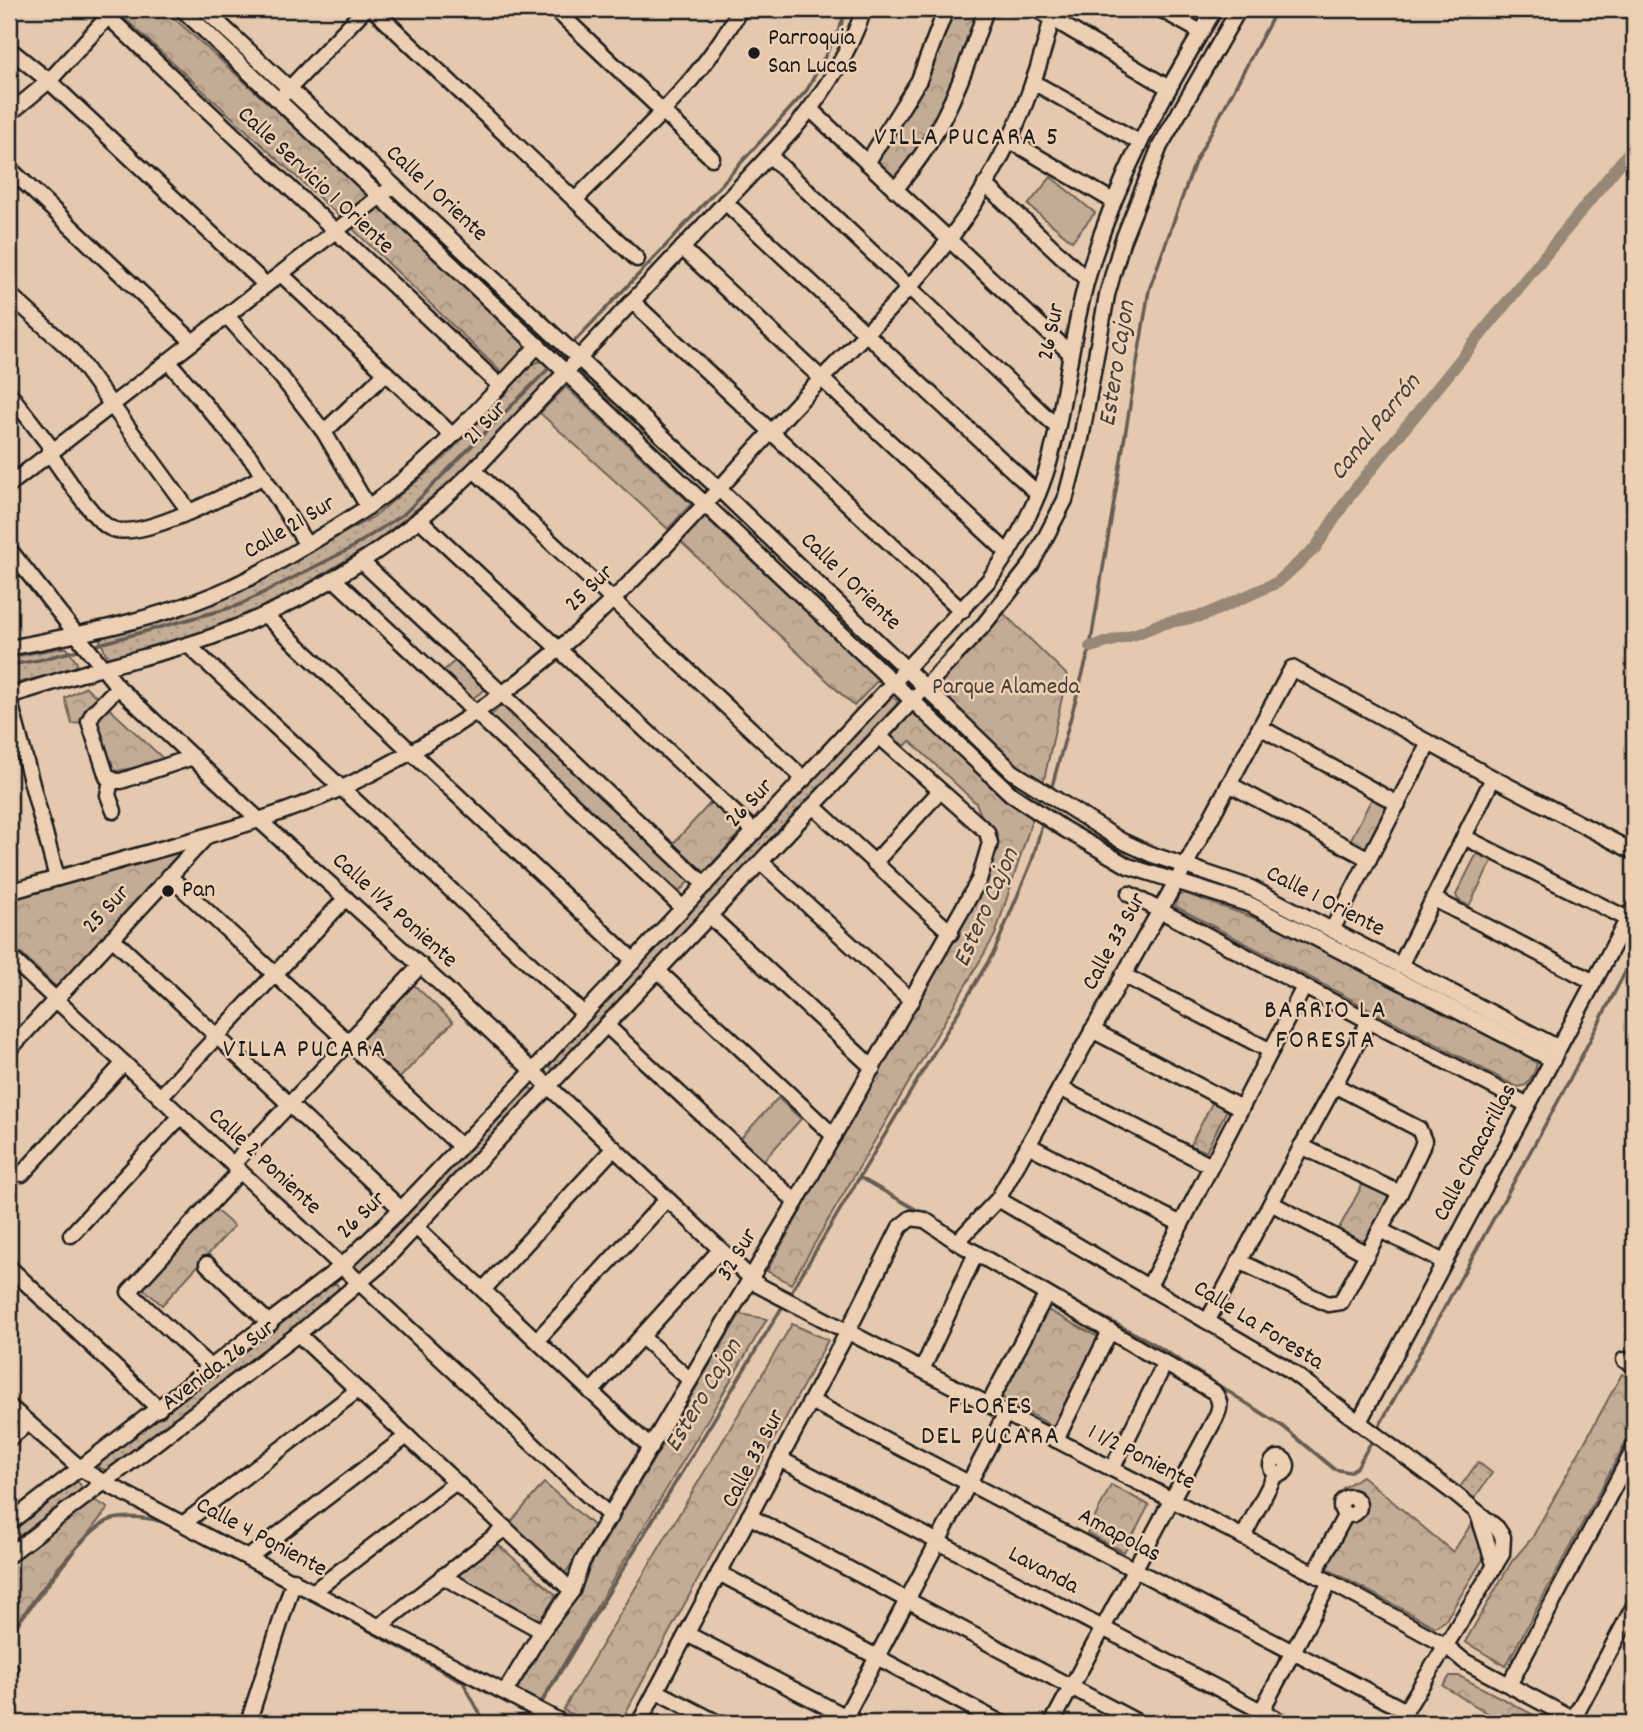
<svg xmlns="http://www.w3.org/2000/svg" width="1643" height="1732" font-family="Dekko,sans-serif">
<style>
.grass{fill:url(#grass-dots);stroke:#706459;stroke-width:2}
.park{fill:url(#park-crowns);stroke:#706459;stroke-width:2}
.pitch{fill:#c3ac96;stroke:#706459;stroke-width:2}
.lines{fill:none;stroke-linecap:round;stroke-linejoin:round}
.stream{stroke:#665c52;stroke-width:3.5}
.canal{stroke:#978776;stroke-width:12}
.minor-casing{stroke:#1c1c1c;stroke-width:19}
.minor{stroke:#edd0b4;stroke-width:14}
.poi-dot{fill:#1c1c1c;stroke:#edd0b4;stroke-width:2.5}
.labels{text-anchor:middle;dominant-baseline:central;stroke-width:5;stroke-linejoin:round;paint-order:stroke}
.poi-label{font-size:24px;fill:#1c1c1c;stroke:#edd0b4;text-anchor:start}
.street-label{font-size:24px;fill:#1c1c1c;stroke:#edd0b4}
.park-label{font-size:24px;fill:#46403a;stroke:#edd0b4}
.neighbourhood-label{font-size:26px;letter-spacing:2px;fill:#1c1c1c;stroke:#edd0b4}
.water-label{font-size:26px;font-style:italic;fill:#47413c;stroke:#edd0b4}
</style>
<defs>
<pattern id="grass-dots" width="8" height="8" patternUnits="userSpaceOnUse" patternTransform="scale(1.75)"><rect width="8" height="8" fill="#c3ac96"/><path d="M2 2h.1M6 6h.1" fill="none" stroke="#a79381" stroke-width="1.8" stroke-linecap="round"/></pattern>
<pattern id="park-crowns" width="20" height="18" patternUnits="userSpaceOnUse" patternTransform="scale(1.75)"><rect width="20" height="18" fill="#c3ac96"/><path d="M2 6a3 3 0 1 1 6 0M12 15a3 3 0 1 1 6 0" fill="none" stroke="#a79381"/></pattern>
</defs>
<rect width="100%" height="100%" fill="#e5c9ae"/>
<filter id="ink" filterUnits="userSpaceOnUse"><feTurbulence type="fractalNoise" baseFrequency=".0143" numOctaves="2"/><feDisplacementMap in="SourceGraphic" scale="14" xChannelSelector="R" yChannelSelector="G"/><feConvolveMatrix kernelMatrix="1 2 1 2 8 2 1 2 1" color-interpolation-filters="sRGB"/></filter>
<g filter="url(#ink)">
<g class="grass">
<polygon points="542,361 556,370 553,377 463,472 374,543 298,589 238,621 177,641 108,659 98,635 268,575 375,516 443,459 534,363"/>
<polygon points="61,648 67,648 77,663 76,668 9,685 9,658"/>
<polygon points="890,696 898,701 896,705 561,1066 555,1069 549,1067 550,1057"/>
<polygon points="526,1087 532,1089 534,1092 362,1275 355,1271 355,1263 410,1210"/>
<polygon points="330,1284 337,1284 339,1290 336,1295 108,1471 99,1468 97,1463"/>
<polygon points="1478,1462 1492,1473 1469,1506 1455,1494"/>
<polygon points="73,1480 80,1484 83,1490 9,1549 9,1528"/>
</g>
<g class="park">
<polygon points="129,9 164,9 369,195 339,216 122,16"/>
<polygon points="946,9 986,9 945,115 895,190 867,163 890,127"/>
<polygon points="380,206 528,346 502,373 353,229"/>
<polygon points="566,387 691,504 668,529 540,413"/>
<polygon points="704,516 879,679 854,706 681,542"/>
<polygon points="997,607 1067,675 1042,789 995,935 791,1284 767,1271 981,888 995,836 983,820 976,803 910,741 905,746 889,736 910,710 1006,797 1013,772 927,681"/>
<polygon points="457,659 486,689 470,700 441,673"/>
<polygon points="86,687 167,762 116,771 109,768 88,721 72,724 65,698"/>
<polygon points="505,702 693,877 676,895 487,719"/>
<polygon points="1373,796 1384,802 1386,807 1365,849 1349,843"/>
<polygon points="713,800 744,828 703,874 672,845"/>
<polygon points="188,847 59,990 9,942 9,899"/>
<polygon points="1477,853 1493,859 1469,906 1458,900 1456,895"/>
<polygon points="1184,893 1271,924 1526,1054 1537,1064 1534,1073 1526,1085 1517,1087 1175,906 1178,896"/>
<polygon points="411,982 453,1022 396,1082 354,1041"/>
<polygon points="1214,1099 1225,1105 1227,1110 1206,1151 1190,1146"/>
<polygon points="1364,1182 1388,1196 1389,1203 1366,1240 1358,1241 1337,1232"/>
<polygon points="210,1205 234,1226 162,1305 139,1285"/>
<polygon points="1046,1309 1100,1338 1054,1427 1001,1397"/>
<polygon points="740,1314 767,1319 540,1703 516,1691"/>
<polygon points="792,1324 828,1340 620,1723 589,1723 563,1710"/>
<polygon points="1622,1374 1634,1381 1634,1427 1506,1666 1465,1642 1512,1561 1532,1538"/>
<path d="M1362 1476 1453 1552 1472 1523 1485 1556 1445 1621 1435 1627 1320 1565 1348 1516 1355 1514C1363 1500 1357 1493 1343 1488Z"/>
<polygon points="544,1483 595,1527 556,1588 500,1535"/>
<polygon points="1111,1485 1149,1505 1124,1552 1087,1533"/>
<polygon points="93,1499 108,1508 9,1636 9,1565"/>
<polygon points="494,1541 556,1595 539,1624 450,1576"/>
<polygon points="1450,1676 1459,1676 1549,1723 1504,1723 1443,1686"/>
</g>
<g class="pitch">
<polygon points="1051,177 1095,213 1072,241 1028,205"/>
<polygon points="778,1098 801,1119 764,1160 740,1139"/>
</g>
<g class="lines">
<g class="stream">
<polyline points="570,346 660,252 807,90 840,28 846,9"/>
<polyline points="92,646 237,606 348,550 405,513 553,364"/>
<polyline points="9,665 39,660 82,649"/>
<polyline points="1051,790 1090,647 1149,290 1195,162 1277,9"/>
<polyline points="859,1177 924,1214"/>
<polyline points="934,1218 961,1235"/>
<polyline points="967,1239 981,1248"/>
<polyline points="788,1297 994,952 1032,861 1043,821"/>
<polyline points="1066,1298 1151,1342 1282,1426 1334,1469 1349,1472 1357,1467 1374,1437"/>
<polyline points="1377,1430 1561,1096 1634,955"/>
<polyline points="229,1556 274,1580"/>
<polyline points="300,1593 463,1682 485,1723"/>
<path d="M9 1636C26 1610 86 1525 113 1519 129 1515 151 1518 167 1523"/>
<polyline points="539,1707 784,1304"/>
<polyline points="507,1723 532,1711"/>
</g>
<polyline class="canal" points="1090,647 1136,634 1160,624 1205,615 1278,582 1316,547 1348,498 1634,146"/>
<defs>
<g id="minor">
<polyline points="100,9 500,386"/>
<polyline points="182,9 1011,794 1064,829 1128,866 1251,905 1553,1060"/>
<polyline points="204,9 718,488 1013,772 1120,840 1150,854 1251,888 1559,1048"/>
<polyline points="373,9 637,259"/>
<polyline points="555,9 712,158"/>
<polyline points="1036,9 1169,88"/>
<polyline points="1160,9 1201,32"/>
<polyline points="9,49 49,81 266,285"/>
<polyline points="1033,82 1139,142"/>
<polyline points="284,94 365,9"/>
<polyline points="810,109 1070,353"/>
<polyline points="9,114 49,81 115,9"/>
<polyline points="1009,140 1113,201"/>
<polyline points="769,155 1057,427"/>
<polyline points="867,163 919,80 946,9"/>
<polyline points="9,168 193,342"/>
<polyline points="985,184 1087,280"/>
<path d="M895 190C905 177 916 164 925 150 953 107 970 57 986 9"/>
<path d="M575 200C632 141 702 81 740 9"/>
<polyline points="725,202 1038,494"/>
<polyline points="682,248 1008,553"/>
<polyline points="281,274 452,435"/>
<polyline points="9,294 73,352 189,511"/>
<polyline points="632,301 962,611"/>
<polyline points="227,316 282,378 324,432 368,507"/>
<polyline points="168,361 254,462 307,545"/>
<polyline points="9,393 53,450"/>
<polyline points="324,432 386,373"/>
<path d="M49 453C63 471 92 519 110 528 138 543 235 491 264 476"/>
<polyline points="474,470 804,779"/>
<polyline points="9,485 387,191"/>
<polyline points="419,519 755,832"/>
<polyline points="9,549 118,687 259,820 445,988 758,1285 1330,1582 1445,1645 1464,1661 1580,1723"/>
<polyline points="361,561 705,885"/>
<polyline points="334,579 683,908"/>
<polyline points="265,615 634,961"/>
<polyline points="188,645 584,1014"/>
<path d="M9 648C80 634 151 621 218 593 250 579 278 563 307 545 334 529 361 513 387 493 442 451 491 397 538 345"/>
<polyline points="118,687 93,713 89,721 107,777 116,781 121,781 193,757"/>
<path d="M9 696C41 686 73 676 106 667 142 657 179 649 214 636 311 600 401 543 474 470L794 129C824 93 849 54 864 9"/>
<polyline points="9,698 57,878"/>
<polyline points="1260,727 1398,804"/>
<polyline points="111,780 108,795 114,811"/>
<polyline points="1229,784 1369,859"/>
<polyline points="813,806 951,933"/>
<polyline points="1464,837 1628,919"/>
<polyline points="761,862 912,1001"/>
<polyline points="874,863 940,791"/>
<polyline points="169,876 460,1146"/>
<path d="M9 892C64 876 119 861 175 845 231 829 291 812 344 787 421 750 497 703 561 647 646 574 719 487 796 405 858 340 928 277 976 201 1013 142 1039 76 1054 9"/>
<polyline points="1129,894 1528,1105"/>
<polyline points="1434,899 1594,982"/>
<polyline points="710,916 873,1068"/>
<polyline points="1332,930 1429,743"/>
<polyline points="112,938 401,1209"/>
<polyline points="9,956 611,1517"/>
<polyline points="1400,966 1493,778"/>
<polyline points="658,971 834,1136"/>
<polyline points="1123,975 1271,1051"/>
<polyline points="606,1025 796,1202"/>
<polyline points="1092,1030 1241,1108"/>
<polyline points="9,1050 206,837"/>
<polyline points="1060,1088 1211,1166"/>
<polyline points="160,1097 346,898"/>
<polyline points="1028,1145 1181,1224"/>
<polyline points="1301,1146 1400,1193"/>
<polyline points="233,1164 421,965"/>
<polyline points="22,1174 124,1063"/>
<polyline points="998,1199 1285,1367 1455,1494 1497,1528 1503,1537 1502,1554 1398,1723"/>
<polyline points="1271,1203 1367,1254"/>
<polyline points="416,1227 651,1448"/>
<polyline points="1380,1230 1444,1262"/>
<polyline points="71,1235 181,1116"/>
<polyline points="957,1242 998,1199 1186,864 1292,668 1493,778 1634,852"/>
<polyline points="1239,1261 1328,1304 1341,1302 1400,1193 1421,1149 1424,1141 1419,1129 1334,1085"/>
<polyline points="207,1264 270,1324"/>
<polyline points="9,1267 159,1409"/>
<polyline points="1149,1286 1304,987"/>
<polyline points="483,1290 614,1148"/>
<polyline points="1208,1320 1369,1021"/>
<polyline points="298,1334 572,1591"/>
<polyline points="642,1337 690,1380"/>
<polyline points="537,1340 667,1199"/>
<polyline points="1624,1360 1634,1365"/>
<polyline points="212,1369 129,1292 240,1171"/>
<polyline points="922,1370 976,1253"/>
<polyline points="591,1392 720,1250"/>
<polyline points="811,1401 1406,1711"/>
<polyline points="989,1404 1046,1295"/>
<polyline points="9,1406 80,1468 103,1482 563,1723"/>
<polyline points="1359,1422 1634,907"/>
<polyline points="9,1439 28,1423"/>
<polyline points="1056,1440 1110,1331"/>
<circle cx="1279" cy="1466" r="8"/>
<polyline points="780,1459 1284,1723"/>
<polyline points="1112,1469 1165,1363"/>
<circle cx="1350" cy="1506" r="9"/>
<polyline points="1478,1514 1495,1567"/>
<polyline points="749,1516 1139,1723"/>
<path d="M9 1523 342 1266 401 1209 533 1071 584 1014 989 580C1015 545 1036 506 1049 463 1066 402 1070 337 1088 276 1117 176 1162 97 1215 9"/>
<polyline points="184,1523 358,1390"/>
<polyline points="1243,1537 1276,1473"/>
<polyline points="9,1555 298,1334 379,1266 982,627 1031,565 1065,500 1081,439 1107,295 1122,242 1160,146 1239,9"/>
<polyline points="249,1557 407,1436"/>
<polyline points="719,1573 1001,1723"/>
<polyline points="1314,1574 1346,1514"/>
<polyline points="442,1576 542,1631"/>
<polyline points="314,1591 456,1482"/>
<polyline points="380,1626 505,1528"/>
<polyline points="687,1634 858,1723"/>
<polyline points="9,1671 10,1669"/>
<polyline points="1509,1685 1634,1449"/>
<polyline points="656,1691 718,1723"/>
<polyline points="505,1692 542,1631 572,1591 582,1562 796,1202 979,880 990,843 987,832 879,736"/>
<polyline points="1573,1720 1634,1606"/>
<polyline points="248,1723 294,1580"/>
<path d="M639 1723 848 1331 900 1227 911 1218 925 1220 957 1242 1214 1392C1222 1402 1220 1409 1215 1419L1052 1723"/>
<polyline points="842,1723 1006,1413"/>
<polyline points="1255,1723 1330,1582"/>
</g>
</defs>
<use href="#minor" class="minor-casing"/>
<use href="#minor" class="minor"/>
</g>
</g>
<g class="poi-dot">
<circle cx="754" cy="53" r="7"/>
<circle cx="168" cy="891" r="7"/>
</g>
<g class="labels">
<g class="poi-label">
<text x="768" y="39">Parroquia<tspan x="768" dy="28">San Lucas</tspan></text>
<text x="182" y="891">Pan</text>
</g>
<g class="street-label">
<text transform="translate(315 181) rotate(43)">Calle Servicio 1 Oriente</text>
<text transform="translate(436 194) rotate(43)">Calle 1 Oriente</text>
<text transform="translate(1052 332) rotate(-78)">26 Sur</text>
<text transform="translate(486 424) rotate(-47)">21 Sur</text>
<text transform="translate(290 528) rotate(-31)">Calle 21 Sur</text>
<text transform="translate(850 582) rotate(44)">Calle 1 Oriente</text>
<text transform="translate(590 589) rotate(-44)">25 Sur</text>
<text transform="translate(750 804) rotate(-47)">26 Sur</text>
<text transform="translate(1325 902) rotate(27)">Calle 1 Oriente</text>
<text transform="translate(107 910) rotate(-47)">25 Sur</text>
<text transform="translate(394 911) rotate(42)">Calle 1½ Poniente</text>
<text transform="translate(1115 942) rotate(-61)">Calle 33 Sur</text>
<text transform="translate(1476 1153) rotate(-62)">Calle Chacarillas</text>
<text transform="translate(264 1162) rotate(43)">Calle 2 Poniente</text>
<text transform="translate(362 1216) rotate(-44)">26 Sur</text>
<text transform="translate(738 1255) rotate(-59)">32 Sur</text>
<text transform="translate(1258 1326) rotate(32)">Calle La Foresta</text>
<text transform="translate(219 1366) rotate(-37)">Avenida 26 Sur</text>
<text transform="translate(1141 1458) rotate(27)">1 1/2 Poniente</text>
<text transform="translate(754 1459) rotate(-62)">Calle 33 Sur</text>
<text transform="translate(1119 1536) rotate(28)">Amapolas</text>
<text transform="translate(261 1538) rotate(28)">Calle 4 Poniente</text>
<text transform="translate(1043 1571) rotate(28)">Lavanda</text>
</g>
<g class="park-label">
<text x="1006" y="688">Parque Alameda</text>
</g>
<g class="neighbourhood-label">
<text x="967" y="138">VILLA PUCARA 5</text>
<text x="1326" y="1011">BARRIO LA<tspan x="1326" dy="30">FORESTA</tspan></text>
<text x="305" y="1050">VILLA PUCARA</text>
<text x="991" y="1407">FLORES<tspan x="991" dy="30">DEL PUCARA</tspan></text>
</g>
<g class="water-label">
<text transform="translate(1118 364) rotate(-81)">Estero Cajon</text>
<text transform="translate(1376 428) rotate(-51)">Canal Parrón</text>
<text transform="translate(987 908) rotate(-66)">Estero Cajon</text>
<text transform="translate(704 1396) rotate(-59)">Estero Cajon</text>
</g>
</g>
<rect width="1643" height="1732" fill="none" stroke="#edd0b4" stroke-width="35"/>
<rect x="18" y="18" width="1608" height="1697" fill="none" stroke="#1c1c1c" stroke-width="2.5" filter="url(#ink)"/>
</svg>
